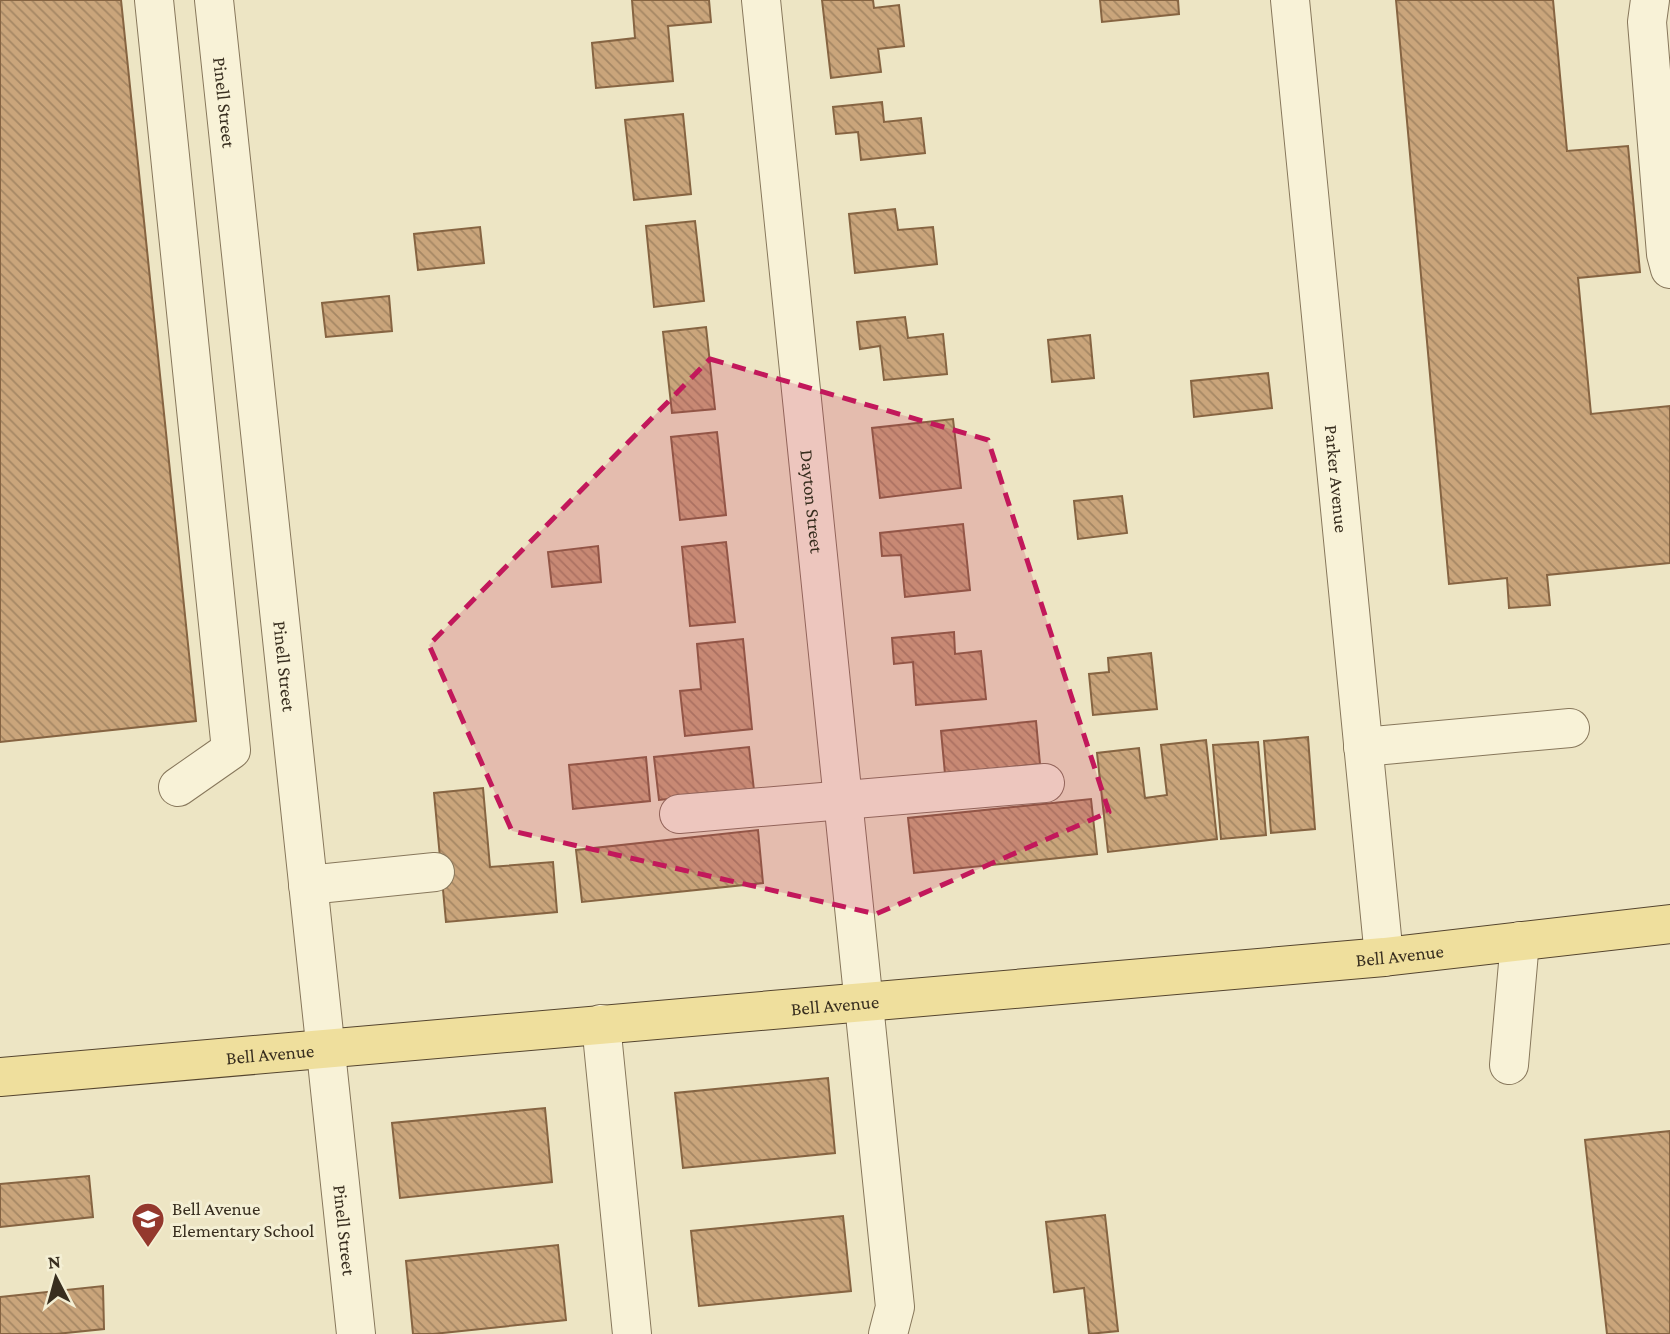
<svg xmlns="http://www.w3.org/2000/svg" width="1670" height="1334" font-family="'Crimson Pro',serif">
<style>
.building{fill:url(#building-back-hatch);stroke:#866442;stroke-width:2}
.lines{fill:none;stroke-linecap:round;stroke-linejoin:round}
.minor-casing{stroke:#87775b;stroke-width:40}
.major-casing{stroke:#55452f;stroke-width:40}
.minor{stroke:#f8f2d7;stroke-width:38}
.major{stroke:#efdf9d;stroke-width:38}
.marked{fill:#c2185b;fill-opacity:0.2;stroke:#c2185b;stroke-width:5;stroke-dasharray:14 9;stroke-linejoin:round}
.labels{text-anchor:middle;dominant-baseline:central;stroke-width:6;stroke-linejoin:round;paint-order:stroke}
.street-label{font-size:19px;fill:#382e1f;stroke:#f4efd4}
.poi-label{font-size:19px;fill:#382e1f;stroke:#f4efd4;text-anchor:start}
</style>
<defs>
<pattern id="building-back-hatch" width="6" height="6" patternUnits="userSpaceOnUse" patternTransform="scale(1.75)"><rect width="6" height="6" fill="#caa57b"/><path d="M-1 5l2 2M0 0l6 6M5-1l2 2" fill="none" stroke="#a58764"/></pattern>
</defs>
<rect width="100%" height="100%" fill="#ede5c4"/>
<g class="building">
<polygon points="0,0 121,0 196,721 0,742"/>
<polygon points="632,0 709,0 711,22 668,26 673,81 596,88 592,43 635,38"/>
<polygon points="822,0 873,0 874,8 899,5 904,46 878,49 881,72 831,78"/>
<polygon points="1100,0 1178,0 1179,14 1102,22"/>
<polygon points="1396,0 1553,0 1567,151 1628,146 1640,272 1578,278 1591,414 1670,406 1670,563 1547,575 1550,605 1509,608 1507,578 1449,584"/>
<polygon points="882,102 884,122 921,118 925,153 861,160 858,132 836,134 833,107"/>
<polygon points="683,114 691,194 634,200 625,120"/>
<polygon points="895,209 898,230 933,227 937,264 855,273 849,214"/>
<polygon points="695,221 704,301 654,307 646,226"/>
<polygon points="480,227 484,263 418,270 414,234"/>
<polygon points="389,296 392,331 326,337 322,303"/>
<polygon points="905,317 908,338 943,334 947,374 884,380 880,346 860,349 857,322"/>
<polygon points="706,327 715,409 672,413 663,332"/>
<polygon points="1090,335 1094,378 1052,382 1048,340"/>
<polygon points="1268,373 1272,408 1194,417 1191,381"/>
<polygon points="953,419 961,488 880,498 872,428"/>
<polygon points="717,432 726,515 680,520 671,437"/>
<polygon points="1122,496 1127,533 1078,539 1074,501"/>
<polygon points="963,524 970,590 905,597 901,555 882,556 880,533"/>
<polygon points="726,542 735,622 690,626 682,547"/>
<polygon points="598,546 601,582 552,587 548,552"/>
<polygon points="954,632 955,654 981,651 986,699 916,705 913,662 894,664 892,638"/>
<polygon points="743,639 752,729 685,736 680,691 701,689 697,644"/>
<polygon points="1151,653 1157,709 1093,715 1089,674 1109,672 1108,658"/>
<polygon points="1036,721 1040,764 945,774 941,731"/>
<polygon points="1308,737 1315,829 1271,833 1264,741"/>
<polygon points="1206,740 1217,839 1108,852 1097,753 1139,748 1145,798 1167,795 1161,745"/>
<polygon points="1258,742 1266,835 1221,839 1213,745"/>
<polygon points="749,747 754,790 659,800 654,757"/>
<polygon points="646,757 650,801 573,809 569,765"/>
<polygon points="483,788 490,867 553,862 557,912 446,922 434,793"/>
<polygon points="1091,799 1097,854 914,873 908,818"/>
<polygon points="758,830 763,883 582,902 576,850"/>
<polygon points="828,1078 835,1153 683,1168 675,1093"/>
<polygon points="545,1108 552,1182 400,1198 392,1123"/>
<polygon points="1670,1131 1670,1334 1607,1334 1585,1140"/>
<polygon points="89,1176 93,1217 0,1227 0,1184"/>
<polygon points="1105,1215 1118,1331 1089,1334 1084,1288 1054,1292 1046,1222"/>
<polygon points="843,1216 851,1291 699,1306 691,1231"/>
<polygon points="558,1245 566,1320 433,1334 413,1334 406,1261"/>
<polygon points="103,1286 104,1329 56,1334 0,1334 0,1297"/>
</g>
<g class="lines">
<defs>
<g id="minor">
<polyline points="154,0 231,750 178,787"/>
<path id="s1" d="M214 0 356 1334"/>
<path id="s2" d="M761 0 895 1307 888 1334"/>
<path id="s3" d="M1290 0 1384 957"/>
<polyline points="1650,0 1647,22 1666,254 1670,269"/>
<polyline points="1363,747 1570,728"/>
<polyline points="679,814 1045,783"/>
<polyline points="308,885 435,872"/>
<polyline points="601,1024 632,1334"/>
<polyline points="1509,1065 1520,941"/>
</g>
<g id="major">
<path id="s4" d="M0 1077 1384 957 1670 924"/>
</g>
</defs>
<use href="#minor" class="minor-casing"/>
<use href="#major" class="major-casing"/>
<use href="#minor" class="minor"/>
<use href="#major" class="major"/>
</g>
<path class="marked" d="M710 359 988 440 1109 812 876 914 512 831 429 645Z"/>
<defs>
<symbol id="school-pin" viewBox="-11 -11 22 30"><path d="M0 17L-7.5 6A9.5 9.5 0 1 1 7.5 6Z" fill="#94382d" stroke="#f4efd4"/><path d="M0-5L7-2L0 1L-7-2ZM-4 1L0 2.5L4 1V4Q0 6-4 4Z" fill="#fff"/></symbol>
</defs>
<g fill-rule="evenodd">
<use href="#school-pin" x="129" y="1200" width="38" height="52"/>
</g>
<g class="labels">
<g class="street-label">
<text stroke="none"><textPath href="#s1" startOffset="103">Pinell Street</textPath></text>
<text stroke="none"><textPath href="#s3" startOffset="481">Parker Avenue</textPath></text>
<text stroke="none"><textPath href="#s2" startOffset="504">Dayton Street</textPath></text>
<text stroke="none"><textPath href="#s1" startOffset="670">Pinell Street</textPath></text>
<text stroke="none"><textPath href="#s4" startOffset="1405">Bell Avenue</textPath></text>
<text stroke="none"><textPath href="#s4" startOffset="838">Bell Avenue</textPath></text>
<text stroke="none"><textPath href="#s4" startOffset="271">Bell Avenue</textPath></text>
<text stroke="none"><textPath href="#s1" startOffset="1237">Pinell Street</textPath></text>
</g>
<g class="poi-label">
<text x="172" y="1208">Bell Avenue<tspan x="172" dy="22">Elementary School</tspan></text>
</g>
</g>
<g transform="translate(56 1278) rotate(354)" stroke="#f4efd4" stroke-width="5" paint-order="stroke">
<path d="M0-5L12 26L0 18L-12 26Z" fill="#382e1f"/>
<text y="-10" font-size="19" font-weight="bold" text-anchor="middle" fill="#382e1f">N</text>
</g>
</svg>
